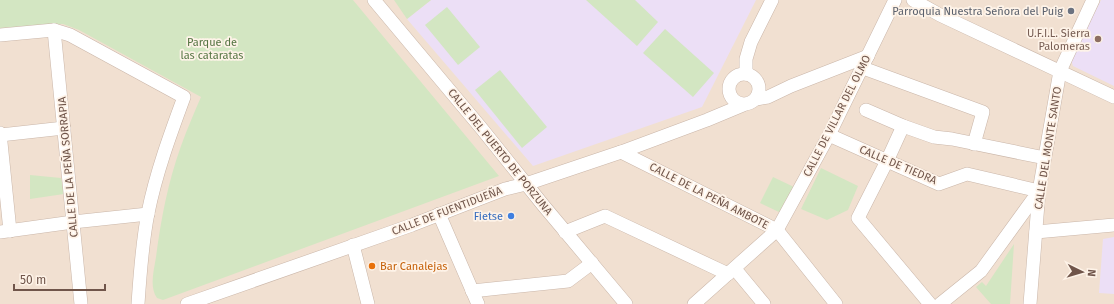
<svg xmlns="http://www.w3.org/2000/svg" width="1114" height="304" font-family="'Fira Sans',sans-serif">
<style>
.residential{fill:#f1e0d1}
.education{fill:#ecdff6}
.green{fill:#d3e6c2}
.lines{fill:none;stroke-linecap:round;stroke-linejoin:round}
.minor-casing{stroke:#cab6a9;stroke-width:14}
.minor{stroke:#fff;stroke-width:13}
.worship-dot{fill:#6b7280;stroke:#fef3e8;stroke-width:1.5}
.education-dot{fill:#8d6e63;stroke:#fef3e8;stroke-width:1.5}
.shop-dot{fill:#3f7fe0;stroke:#fef3e8;stroke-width:1.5}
.food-dot{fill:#e8710a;stroke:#fef3e8;stroke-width:1.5}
.labels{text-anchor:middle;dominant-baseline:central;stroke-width:3.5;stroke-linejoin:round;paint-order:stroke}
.worship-label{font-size:11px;fill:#5b616d;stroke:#fef3e8;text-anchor:end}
.education-label{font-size:11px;fill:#785e54;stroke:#fef3e8;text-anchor:end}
.park-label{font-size:11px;fill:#557543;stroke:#fef3e8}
.street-label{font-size:11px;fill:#70554a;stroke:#fef3e8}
.shop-label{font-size:11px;fill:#366cbe;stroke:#fef3e8;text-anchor:end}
.food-label{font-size:11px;fill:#c56008;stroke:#fef3e8;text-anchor:start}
</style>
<rect width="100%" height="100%" fill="#faefe2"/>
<rect class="residential" x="0" y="0" width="1114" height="304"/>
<g class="education">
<polygon points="431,0 756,0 702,107 533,166 407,19"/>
<polygon points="1101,0 1114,0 1114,86 1073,66 1071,60"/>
<polygon points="1114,237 1114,294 1099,293 1103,239"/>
</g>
<g class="green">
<path d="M0 0H353L499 176 163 300 157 298C149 287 154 270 156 257 161 219 168 182 181 146 187 129 194 113 201 97L79 30 63 24H55L0 28Z"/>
<polygon points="394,0 431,0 407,19"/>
<polygon points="586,0 635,0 658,22 637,46"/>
<polygon points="447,7 480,47 458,65 425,25"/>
<polygon points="665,29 714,73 693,97 643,53"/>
<polygon points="500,70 547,127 522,148 475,90"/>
<polygon points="821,168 858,186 848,210 827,220 801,209"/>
<polygon points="30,175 61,178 64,194 30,199"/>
<polygon points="773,177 794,187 781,213 760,203"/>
<polygon points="1014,244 1010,304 991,304 976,287 982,282 986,286"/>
</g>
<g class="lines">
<defs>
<g id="minor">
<polyline points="374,0 482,129 543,205 626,304"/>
<polyline points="913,0 940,15 1114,97"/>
<polyline points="54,30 81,304"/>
<path d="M0 35 54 30 70 35 184 97C170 135 156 173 148 213 142 243 140 274 138 304"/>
<polyline points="863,68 983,112 974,144"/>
<polyline points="746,74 746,59 751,42 772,0"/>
<circle cx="744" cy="89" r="15"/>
<polyline points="756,99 768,97 791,86 868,56"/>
<polyline points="866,110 903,126 934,137 952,139 1045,158"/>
<polyline points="903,126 887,161 858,218 930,304"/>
<polyline points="0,133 10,231"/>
<polyline points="0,135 64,128"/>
<polyline points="829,135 939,184 967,174 1039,191 981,271 940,304"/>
<polyline points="621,152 777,230 836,304"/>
<polyline points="439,214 478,304"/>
<polyline points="0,232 73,222 148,214"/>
<polyline points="565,232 605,216 728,274"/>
<polyline points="1036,232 1114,225"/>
<polyline points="353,245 368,304"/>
<polyline points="735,269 764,304"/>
<polyline points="472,291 568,281 592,263"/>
<polyline points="187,304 412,225 505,189 526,184 621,152 707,120 743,105"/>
<polyline points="694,304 777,230 829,135 895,0"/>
<polyline points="1030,304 1039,191 1060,71 1093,0"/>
</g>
</defs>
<use href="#minor" class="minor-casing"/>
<use href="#minor" class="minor"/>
</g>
<circle class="worship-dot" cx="1071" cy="11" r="4"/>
<circle class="education-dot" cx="1098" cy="39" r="4"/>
<circle class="shop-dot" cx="511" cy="216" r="4"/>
<circle class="food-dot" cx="372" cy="266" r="4"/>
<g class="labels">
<g class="worship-label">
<text x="1063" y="11">Parroquia Nuestra Señora del Puig</text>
</g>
<g class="education-label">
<text x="1090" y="33">U.F.I.L. Sierra<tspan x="1090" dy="13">Palomeras</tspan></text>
</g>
<g class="park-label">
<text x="212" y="42">Parque de<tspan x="212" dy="13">las cataratas</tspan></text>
</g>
<g class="street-label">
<text transform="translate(837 116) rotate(-63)">CALLE DE VILLAR DEL OLMO</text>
<text transform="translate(1048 148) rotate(-81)">CALLE DEL MONTE SANTO</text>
<text transform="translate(500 152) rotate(51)">CALLE DEL PUERTO DE PORZUNA</text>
<text transform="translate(898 165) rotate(23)">CALLE DE TIEDRA</text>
<text transform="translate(68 167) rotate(-95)">CALLE DE LA PEÑA SORRAPIA</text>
<text transform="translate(709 196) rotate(27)">CALLE DE LA PEÑA AMBOTE</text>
<text transform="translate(447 211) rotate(-21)">CALLE DE FUENTIDUEÑA</text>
</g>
<g class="shop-label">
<text x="503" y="216">Fietse</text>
</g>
<g class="food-label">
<text x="380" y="266">Bar Canalejas</text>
</g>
</g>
<g transform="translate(1082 272) rotate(95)" stroke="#fef3e8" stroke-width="3" paint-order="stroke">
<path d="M0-3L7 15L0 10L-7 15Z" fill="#70554a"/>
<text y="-6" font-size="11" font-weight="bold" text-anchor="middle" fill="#70554a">N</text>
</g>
<path d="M14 284v6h91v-6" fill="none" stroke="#70554a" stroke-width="2"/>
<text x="20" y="284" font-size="12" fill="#70554a" stroke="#fef3e8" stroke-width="3" paint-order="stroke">50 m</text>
</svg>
